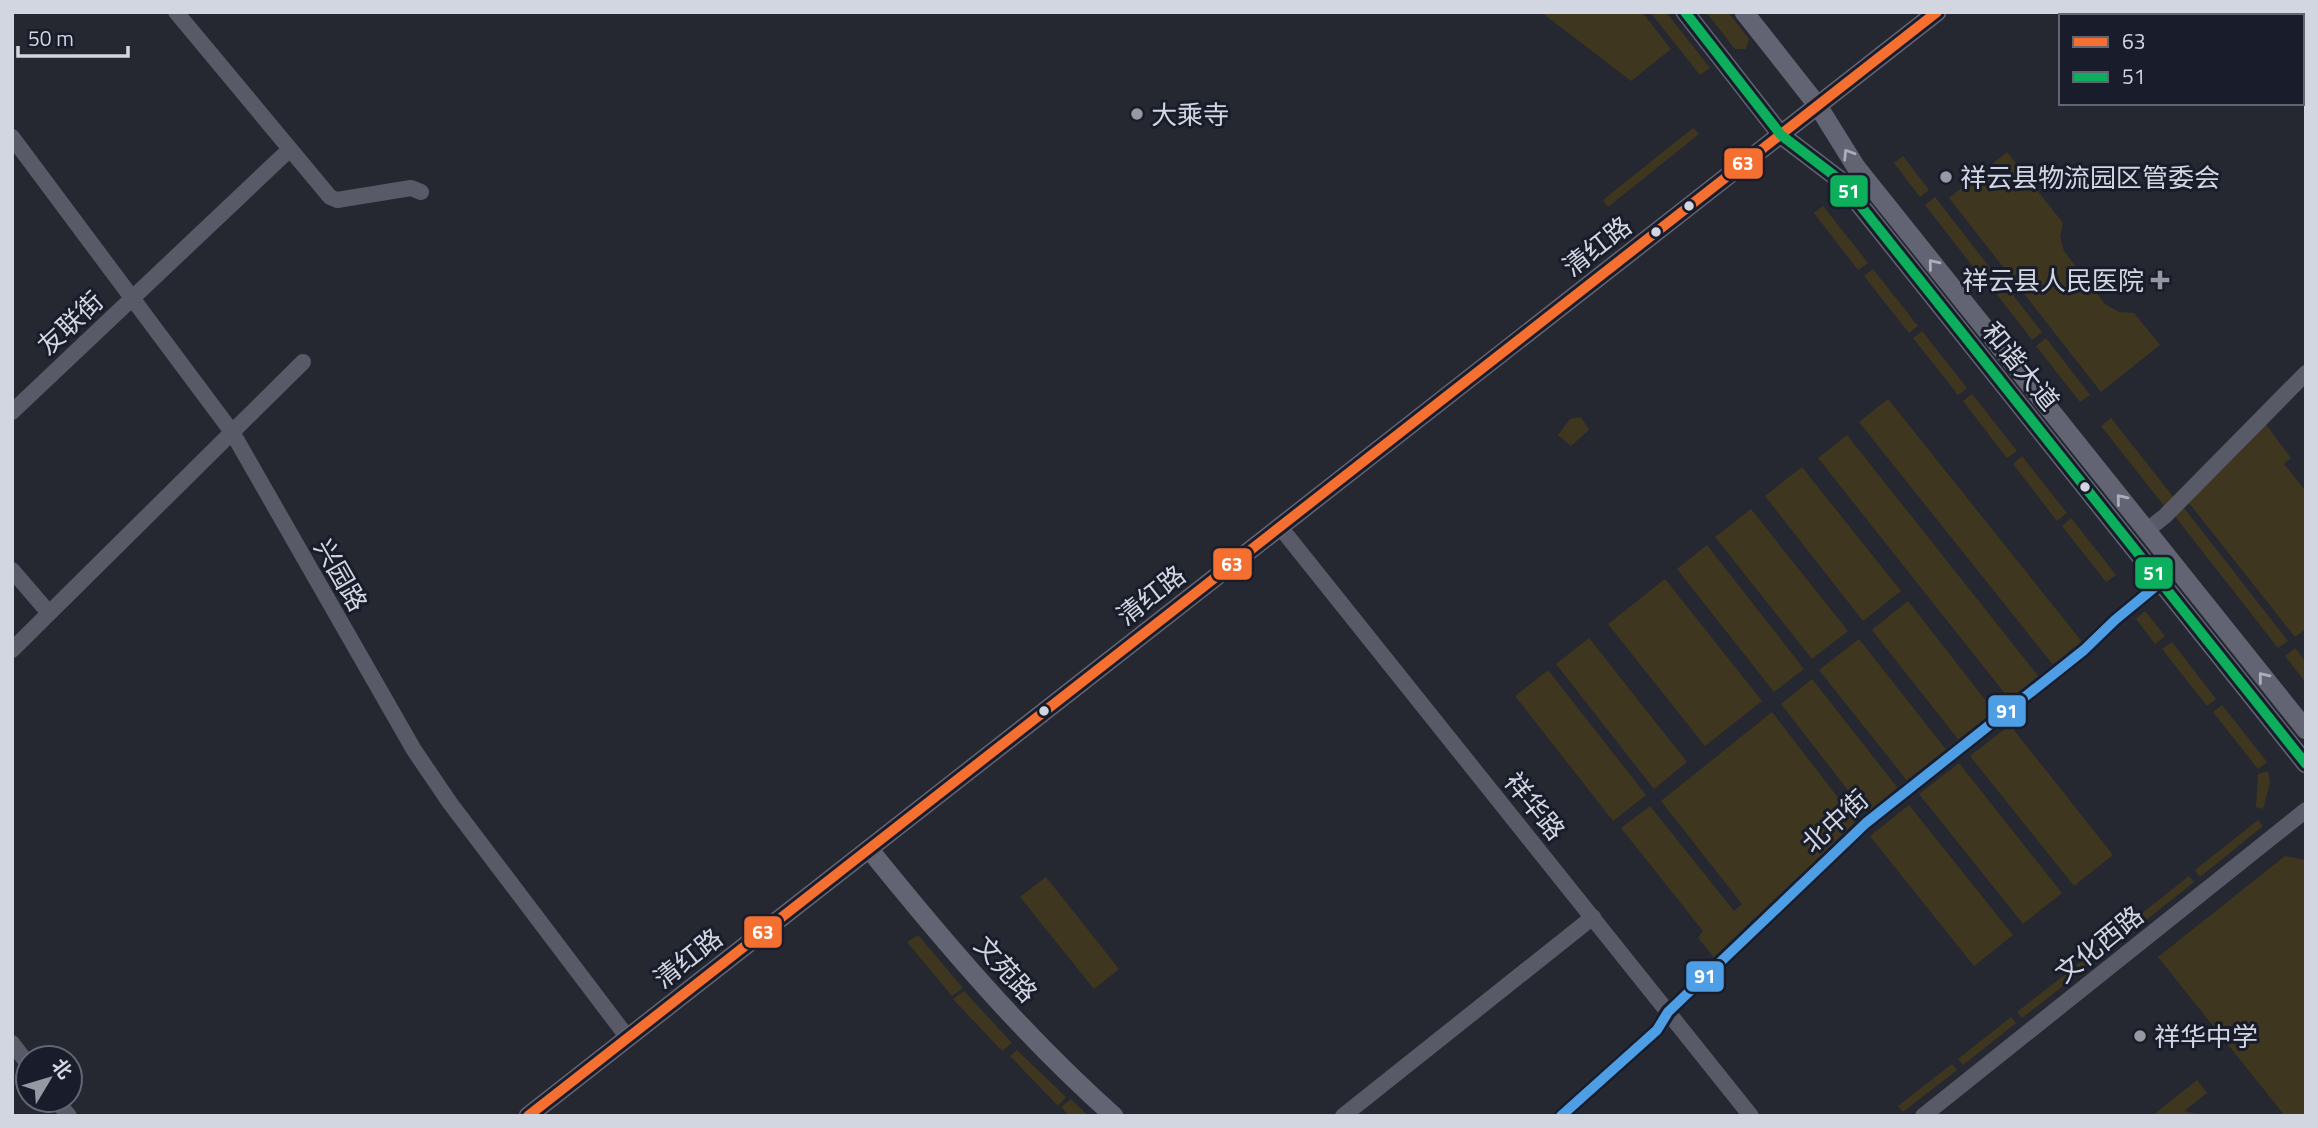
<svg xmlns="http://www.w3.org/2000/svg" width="2318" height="1128" font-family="'Titillium Web','Noto Sans SC',sans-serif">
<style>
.green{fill:#3e361e}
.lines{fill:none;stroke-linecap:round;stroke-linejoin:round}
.minor{stroke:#585b67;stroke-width:16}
.major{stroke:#626474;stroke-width:19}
.bus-1-casing{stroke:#181c2b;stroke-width:16}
.bus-2-casing{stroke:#181c2b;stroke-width:16}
.bus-3-casing{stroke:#181c2b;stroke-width:16}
.bus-1{stroke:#f46f30;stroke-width:10}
.bus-2{stroke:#0daf5c;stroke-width:10}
.bus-3{stroke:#4d9ee5;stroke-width:10}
.oneway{stroke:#abaebb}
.poi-dot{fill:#9699a3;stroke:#181c2b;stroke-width:2.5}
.bus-dot{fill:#d2d6e1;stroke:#181c2b;stroke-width:2.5}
.labels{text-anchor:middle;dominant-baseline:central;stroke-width:6;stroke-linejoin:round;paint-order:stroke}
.poi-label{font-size:26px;fill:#d2d6e1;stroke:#181c2b;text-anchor:start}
.street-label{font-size:26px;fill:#d2d6e1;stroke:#181c2b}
.line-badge{stroke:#181c2b;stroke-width:2.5}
.badge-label{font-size:19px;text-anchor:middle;font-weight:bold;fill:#fff}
</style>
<rect width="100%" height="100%" fill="#262831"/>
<g class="green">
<polygon points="1541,12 1642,12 1671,49 1631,81"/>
<polygon points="1650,12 1666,12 1710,68 1700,75"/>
<polygon points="1706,12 1728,12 1749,39 1746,49 1735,49"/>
<polygon points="1693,128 1699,134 1608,207 1603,200"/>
<polygon points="2007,152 2063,223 2060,237 2064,251 2105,304 2119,312 2134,313 2160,345 2101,392 1949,198"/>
<polygon points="1903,156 1929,190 1920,197 1894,163"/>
<polygon points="1935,197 1991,269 1981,277 1925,205"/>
<polygon points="1823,206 1868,263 1858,270 1814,213"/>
<polygon points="1873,269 1918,326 1909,333 1864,276"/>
<polygon points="1997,275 2042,332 2032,340 1988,283"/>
<polygon points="1922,331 1967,388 1958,395 1913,338"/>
<polygon points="2046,338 2090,395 2080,402 2036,346"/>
<polygon points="1972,394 2017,451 2007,458 1963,401"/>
<polygon points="1888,399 2083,643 2054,666 1859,422"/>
<polygon points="1581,417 1589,430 1571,446 1558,435 1570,419"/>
<polygon points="2111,418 2175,499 2165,507 2101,426"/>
<polygon points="2264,422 2291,458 2284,464 2306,491 2306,629 2295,637 2189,503"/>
<polygon points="1847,435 2039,677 2010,700 1818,458"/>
<polygon points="2022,456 2067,513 2057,521 2013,464"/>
<polygon points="1802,467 1901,591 1863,621 1765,496"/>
<polygon points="2184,508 2288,641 2278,648 2174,515"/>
<polygon points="1751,509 1848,631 1812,659 1715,537"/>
<polygon points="2071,518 2116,575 2106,582 2062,526"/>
<polygon points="1707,545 1804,669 1774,692 1677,569"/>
<polygon points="1665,579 1762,701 1705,746 1608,624"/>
<polygon points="1908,601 1997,715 1961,743 1872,630"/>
<polygon points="2145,611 2165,636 2155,644 2136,619"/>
<polygon points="1589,638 1687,762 1654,789 1556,664"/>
<polygon points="1859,639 1948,752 1909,783 1819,670"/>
<polygon points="2172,642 2216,699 2207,706 2162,649"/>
<polygon points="2295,648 2306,662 2306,683 2285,656"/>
<polygon points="1548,670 1646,795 1613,821 1515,696"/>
<polygon points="1812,679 1900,791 1868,816 1781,704"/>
<polygon points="2222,705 2267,762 2258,769 2213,712"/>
<polygon points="1772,712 1856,821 1717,961 1698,938 1703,931 1621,828 1650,806 1734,911 1742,904 1661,801"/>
<polygon points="2010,725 2113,855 2074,886 1970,756"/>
<polygon points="1959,763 2062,893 2023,924 1919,794"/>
<polygon points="2268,771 2270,783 2263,809 2256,807 2258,774"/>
<polygon points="1909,805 2013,935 1974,966 1870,836"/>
<polygon points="2258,820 2263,826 2200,877 2195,870"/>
<polygon points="2285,856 2306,860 2306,1116 2285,1116 2158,957"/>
<polygon points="2189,876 2194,882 2141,924 2136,918"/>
<polygon points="1046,877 1119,969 1094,989 1020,897"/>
<polygon points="2130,923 2135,929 2081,971 2076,965"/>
<polygon points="918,935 963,988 952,996 907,942"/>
<polygon points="2071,970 2076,976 2022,1018 2017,1012"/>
<polygon points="964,991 1012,1043 1002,1051 953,999"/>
<polygon points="2011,1017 2016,1023 1963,1065 1958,1059"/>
<polygon points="1017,1050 1066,1097 1058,1106 1010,1056"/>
<polygon points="1952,1064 1957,1070 1903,1112 1898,1106"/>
<polygon points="2197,1080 2207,1093 2184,1111 2208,1116 2152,1116"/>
<polygon points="1071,1099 1088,1116 1069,1116 1061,1107"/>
</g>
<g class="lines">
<g class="minor">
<polyline points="176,12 330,197 337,200 411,188 421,192"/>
<polyline points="12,137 232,432 414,750 450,803 628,1038"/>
<polyline points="12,412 289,150"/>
<polyline points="1280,527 1751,1116"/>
<polyline points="2146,531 2165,516 2306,373"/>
<polyline points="12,570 49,613"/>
<polyline points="12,650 303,362"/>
<polyline points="12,1043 28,1064"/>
<polyline points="56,1100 69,1116"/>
<polyline points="1343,1116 1593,917"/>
<polyline points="1561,1116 1657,1030 1668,1012 1866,823 2084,650 2115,620 2161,582"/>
<polyline points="1923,1116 2306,810"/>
</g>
<g class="major">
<polyline points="1685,12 1781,135 1840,180 2306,764"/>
<polyline points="1744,12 1818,106 1856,167 2306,730"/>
<path d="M869 849C945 943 1023 1035 1114 1116"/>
<polyline points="528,1116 1937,12"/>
</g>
<defs>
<polyline id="bus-1" points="528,1116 1937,12"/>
<polyline id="bus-2" points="1685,12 1781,135 1840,180 2306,764"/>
<polyline id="bus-3" points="1561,1116 1657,1030 1668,1012 1866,823 2084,650 2115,620 2161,582"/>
</defs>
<use href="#bus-1" class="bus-1-casing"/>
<use href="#bus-2" class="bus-2-casing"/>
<use href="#bus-3" class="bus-3-casing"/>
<use href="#bus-1" class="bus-1"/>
<use href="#bus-2" class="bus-2"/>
<use href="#bus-3" class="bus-3"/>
</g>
<defs><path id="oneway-chevron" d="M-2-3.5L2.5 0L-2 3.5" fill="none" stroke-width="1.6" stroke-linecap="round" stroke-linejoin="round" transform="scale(1.75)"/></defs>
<g class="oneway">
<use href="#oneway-chevron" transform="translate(1848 154) rotate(-122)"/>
<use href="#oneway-chevron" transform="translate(1933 264) rotate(-129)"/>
<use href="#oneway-chevron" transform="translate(2121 499) rotate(-129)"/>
<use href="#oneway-chevron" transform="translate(2263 677) rotate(-129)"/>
</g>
<g class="poi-dot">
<circle cx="1137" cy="114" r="7"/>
<circle cx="1946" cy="177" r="7"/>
<path d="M2156.5 269.5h7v7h7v7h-7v7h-7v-7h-7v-7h7z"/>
<circle cx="2140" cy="1036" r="7"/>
</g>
<g class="bus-dot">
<circle cx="1689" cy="206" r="6"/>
<circle cx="1656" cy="232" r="6"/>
<circle cx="2085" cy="487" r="6"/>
<circle cx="1044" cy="711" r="6"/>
</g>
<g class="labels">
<g class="poi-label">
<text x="1151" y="114">大乘寺</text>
<text x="1960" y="177">祥云县物流园区管委会</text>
<text x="2144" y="280" text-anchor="end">祥云县人民医院</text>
<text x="2154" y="1036">祥华中学</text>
</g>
<g class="street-label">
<text transform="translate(1597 246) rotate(-38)">清红路</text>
<text transform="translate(70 323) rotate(-43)">友联街</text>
<text transform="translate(2021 366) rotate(51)">和谐大道</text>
<text transform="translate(341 575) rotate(60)">兴园路</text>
<text transform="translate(1151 595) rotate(-38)">清红路</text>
<text transform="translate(1535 806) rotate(51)">祥华路</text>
<text transform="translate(1835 821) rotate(-42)">北中街</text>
<text transform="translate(2099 944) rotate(-39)">文化西路</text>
<text transform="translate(688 958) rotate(-38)">清红路</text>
<text transform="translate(1006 969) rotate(48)">文苑路</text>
</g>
</g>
<g class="line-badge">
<rect x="1723" y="147" width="41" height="33" rx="7" fill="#f46f30"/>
<rect x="1829" y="174" width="40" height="34" rx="7" fill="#0daf5c"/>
<rect x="1212" y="547" width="41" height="34" rx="7" fill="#f46f30"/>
<rect x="2134" y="556" width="40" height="34" rx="7" fill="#0daf5c"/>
<rect x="1987" y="694" width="40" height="34" rx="7" fill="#4d9ee5"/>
<rect x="743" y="915" width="40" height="34" rx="7" fill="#f46f30"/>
<rect x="1685" y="960" width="40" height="33" rx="7" fill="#4d9ee5"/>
</g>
<g class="badge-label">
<text x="1743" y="170">63</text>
<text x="1849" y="198">51</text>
<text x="1232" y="571">63</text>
<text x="2154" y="580">51</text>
<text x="2007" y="718">91</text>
<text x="763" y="939">63</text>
<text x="1705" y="983">91</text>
</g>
<rect width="2318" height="1128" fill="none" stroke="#d2d6e1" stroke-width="28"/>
<rect x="2059" y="14" width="245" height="91" fill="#181c2b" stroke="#626674" stroke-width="2"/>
<rect x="2073" y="37" width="35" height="10" fill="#f46f30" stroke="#626674" stroke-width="2"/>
<text x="2122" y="49" font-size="21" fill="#d2d6e1">63</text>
<rect x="2073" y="72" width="35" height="10" fill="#0daf5c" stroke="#626674" stroke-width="2"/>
<text x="2122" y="84" font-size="21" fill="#d2d6e1">51</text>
<g transform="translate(49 1079) rotate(52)"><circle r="33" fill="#181c2b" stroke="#626674" stroke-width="2"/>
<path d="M0-5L12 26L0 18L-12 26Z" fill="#9699a3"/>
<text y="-10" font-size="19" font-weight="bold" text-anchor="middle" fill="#d2d6e1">北</text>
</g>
<path d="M18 46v10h110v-10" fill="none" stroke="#d2d6e1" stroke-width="3.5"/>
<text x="28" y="46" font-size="21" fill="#d2d6e1" stroke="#181c2b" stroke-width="5" paint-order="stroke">50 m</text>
</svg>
